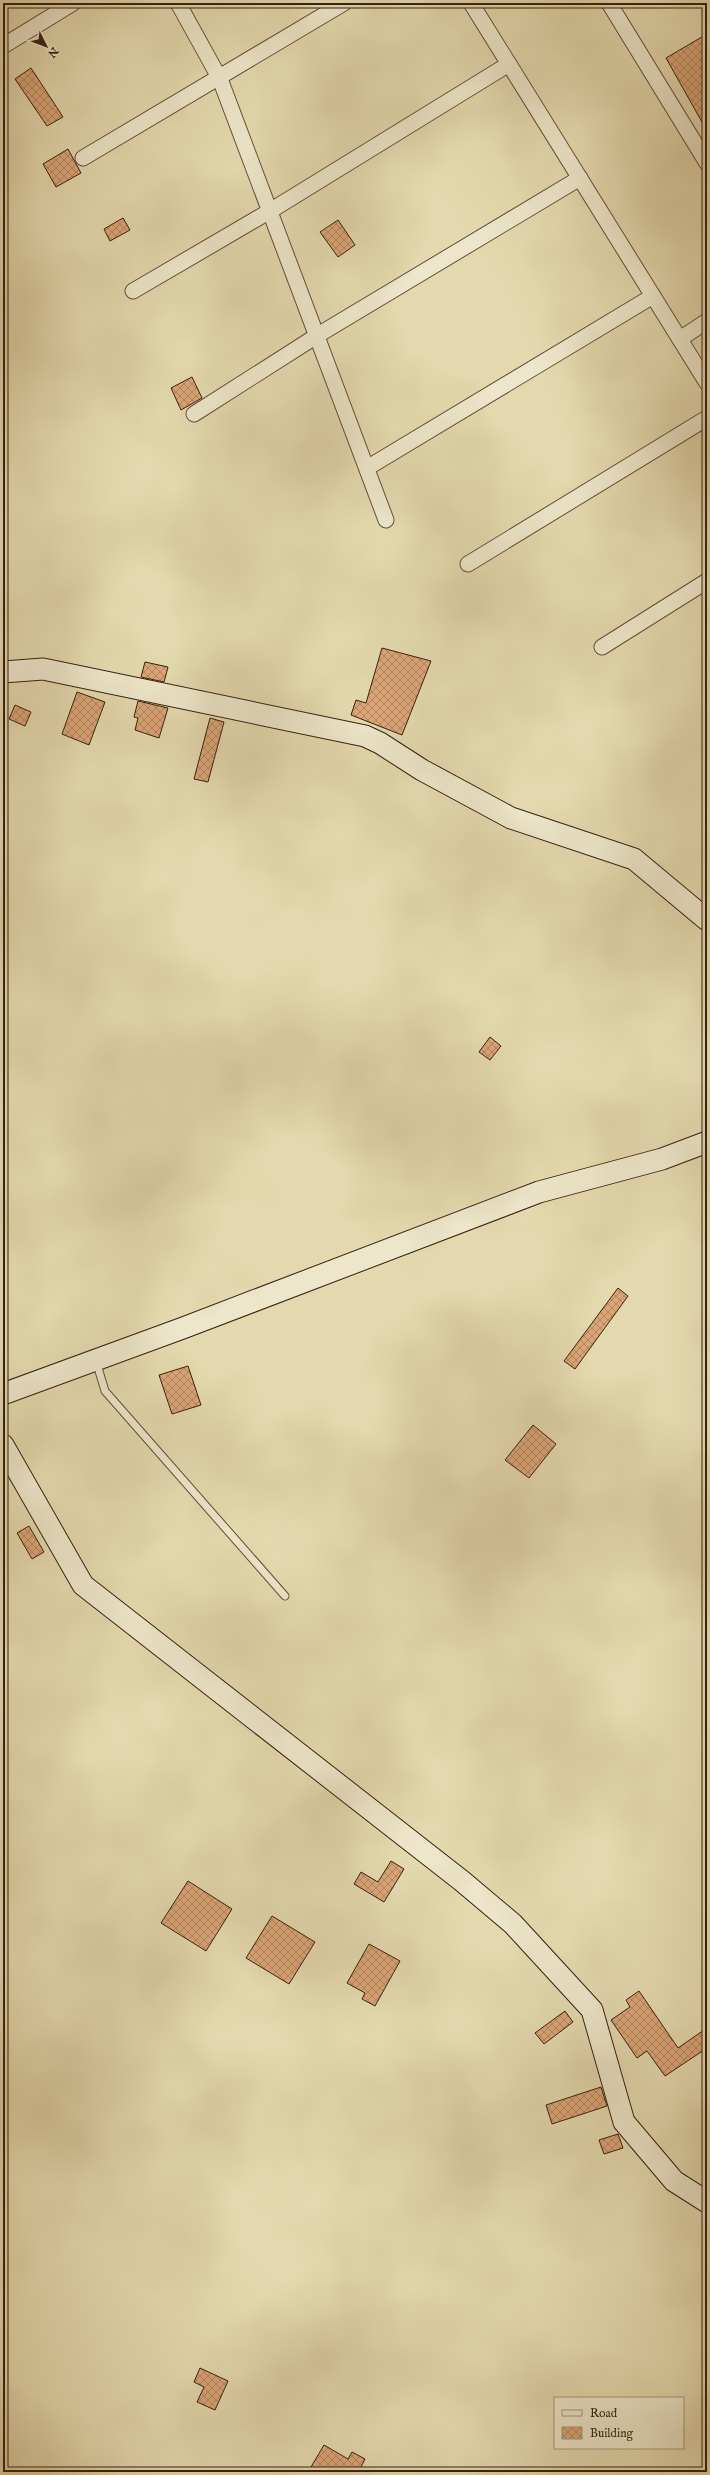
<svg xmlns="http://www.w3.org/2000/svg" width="710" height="2475" font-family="'IM FELL English',serif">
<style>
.building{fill:url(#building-cross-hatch);stroke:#362010}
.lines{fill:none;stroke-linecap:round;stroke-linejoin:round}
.lane-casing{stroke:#624e38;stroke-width:9}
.street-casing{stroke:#624e38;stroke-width:17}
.secondary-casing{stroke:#362010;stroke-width:23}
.lane{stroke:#ede6ca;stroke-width:7}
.street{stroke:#ede6ca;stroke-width:15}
.secondary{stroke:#ede6ca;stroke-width:21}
</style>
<defs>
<pattern id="building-cross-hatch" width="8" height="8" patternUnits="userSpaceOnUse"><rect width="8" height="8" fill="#dba577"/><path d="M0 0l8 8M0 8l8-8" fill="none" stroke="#b28660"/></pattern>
</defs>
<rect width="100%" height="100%" fill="#e4d9ae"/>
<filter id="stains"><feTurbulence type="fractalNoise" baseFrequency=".005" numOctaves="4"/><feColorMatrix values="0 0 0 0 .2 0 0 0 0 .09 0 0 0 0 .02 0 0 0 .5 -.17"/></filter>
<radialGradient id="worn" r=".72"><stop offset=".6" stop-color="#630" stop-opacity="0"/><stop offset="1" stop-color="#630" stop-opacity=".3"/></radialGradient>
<g class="building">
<polygon points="707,34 707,131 666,58"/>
<polygon points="31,68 63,117 47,126 15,79"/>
<polygon points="68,149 81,173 56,187 43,164"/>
<polygon points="123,218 130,230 110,241 104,229"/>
<polygon points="338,220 355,245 338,257 320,232"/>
<polygon points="192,377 202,398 181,410 171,388"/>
<polygon points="382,648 431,661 402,735 351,715 356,700 366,703"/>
<polygon points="145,662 168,667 164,682 141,677"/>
<polygon points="77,692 105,702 89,745 62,734"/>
<polygon points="138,701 168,708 159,738 135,730 138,718 134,717"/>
<polygon points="15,705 31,712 25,726 9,719"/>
<polygon points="210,718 224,722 208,782 194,779"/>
<polygon points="490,1037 501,1046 490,1060 479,1052"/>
<polygon points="618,1288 628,1296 575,1369 564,1361"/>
<polygon points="188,1366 201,1405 172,1414 159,1375"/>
<polygon points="533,1425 556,1444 529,1478 505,1460"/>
<polygon points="29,1526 44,1552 32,1559 17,1533"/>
<polygon points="391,1861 404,1869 384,1902 354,1884 361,1872 378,1882"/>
<polygon points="188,1881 232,1909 206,1951 161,1923"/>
<polygon points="272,1916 315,1942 289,1984 246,1958"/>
<polygon points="369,1944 400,1961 375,2006 362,1999 365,1993 347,1983"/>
<polygon points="639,1991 678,2048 707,2028 707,2048 665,2076 647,2051 637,2058 611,2020 630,2007 626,2000"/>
<polygon points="565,2011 573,2022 544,2044 535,2033"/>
<polygon points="601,2087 607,2106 552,2124 546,2105"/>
<polygon points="618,2134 623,2148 604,2154 599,2140"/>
<polygon points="200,2368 228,2381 215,2410 197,2402 204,2387 194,2382"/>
<polygon points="324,2445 348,2459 352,2452 365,2459 361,2467 370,2472 308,2472"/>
</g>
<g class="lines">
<defs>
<polyline id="lane" points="96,1361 105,1391 285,1596"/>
<g id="street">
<polyline points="178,3 220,79 386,520"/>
<polyline points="471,3 707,383"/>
<polyline points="609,3 707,163"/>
<polyline points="3,46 73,3"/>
<polyline points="83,158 344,3"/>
<polyline points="133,291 270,211 509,64"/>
<polyline points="680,339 707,321"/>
<polyline points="194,414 318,335 580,178"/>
<polyline points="367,468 653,296"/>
<polyline points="468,564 707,418"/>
<polyline points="602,647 707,581"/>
</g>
<g id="secondary">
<polyline points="3,672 43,669 365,736 380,743 422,770 511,818 634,859 707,920"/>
<polyline points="3,1394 183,1328 539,1192 662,1159 707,1142"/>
<polyline points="3,1445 83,1585 462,1881 513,1924 592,2010 624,2122 674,2181 707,2202"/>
</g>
</defs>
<use href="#lane" class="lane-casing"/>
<use href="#street" class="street-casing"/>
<use href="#secondary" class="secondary-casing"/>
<use href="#lane" class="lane"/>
<use href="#street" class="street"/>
<use href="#secondary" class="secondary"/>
</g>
<rect width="710" height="2475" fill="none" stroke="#e4d9ae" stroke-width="16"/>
<rect x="4" y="4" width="702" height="2467" fill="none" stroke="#362010" stroke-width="2"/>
<rect x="8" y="8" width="694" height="2459" fill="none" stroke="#362010"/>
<rect x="554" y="2397" width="130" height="52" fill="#ede6ca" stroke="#a49780"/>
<rect x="562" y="2410" width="20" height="6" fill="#ede6ca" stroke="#a49780"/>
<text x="590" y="2417" font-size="12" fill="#362010">Road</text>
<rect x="562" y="2427" width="20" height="12" fill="url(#building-cross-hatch)" stroke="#a49780"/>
<text x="590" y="2437" font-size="12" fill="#362010">Building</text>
<g transform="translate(46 46) rotate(132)" stroke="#ede6ca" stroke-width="3" paint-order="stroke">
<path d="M0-3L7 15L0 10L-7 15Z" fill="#362010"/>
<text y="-6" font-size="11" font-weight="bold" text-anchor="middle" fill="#362010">N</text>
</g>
<rect width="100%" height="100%" filter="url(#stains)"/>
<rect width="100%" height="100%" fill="url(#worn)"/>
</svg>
